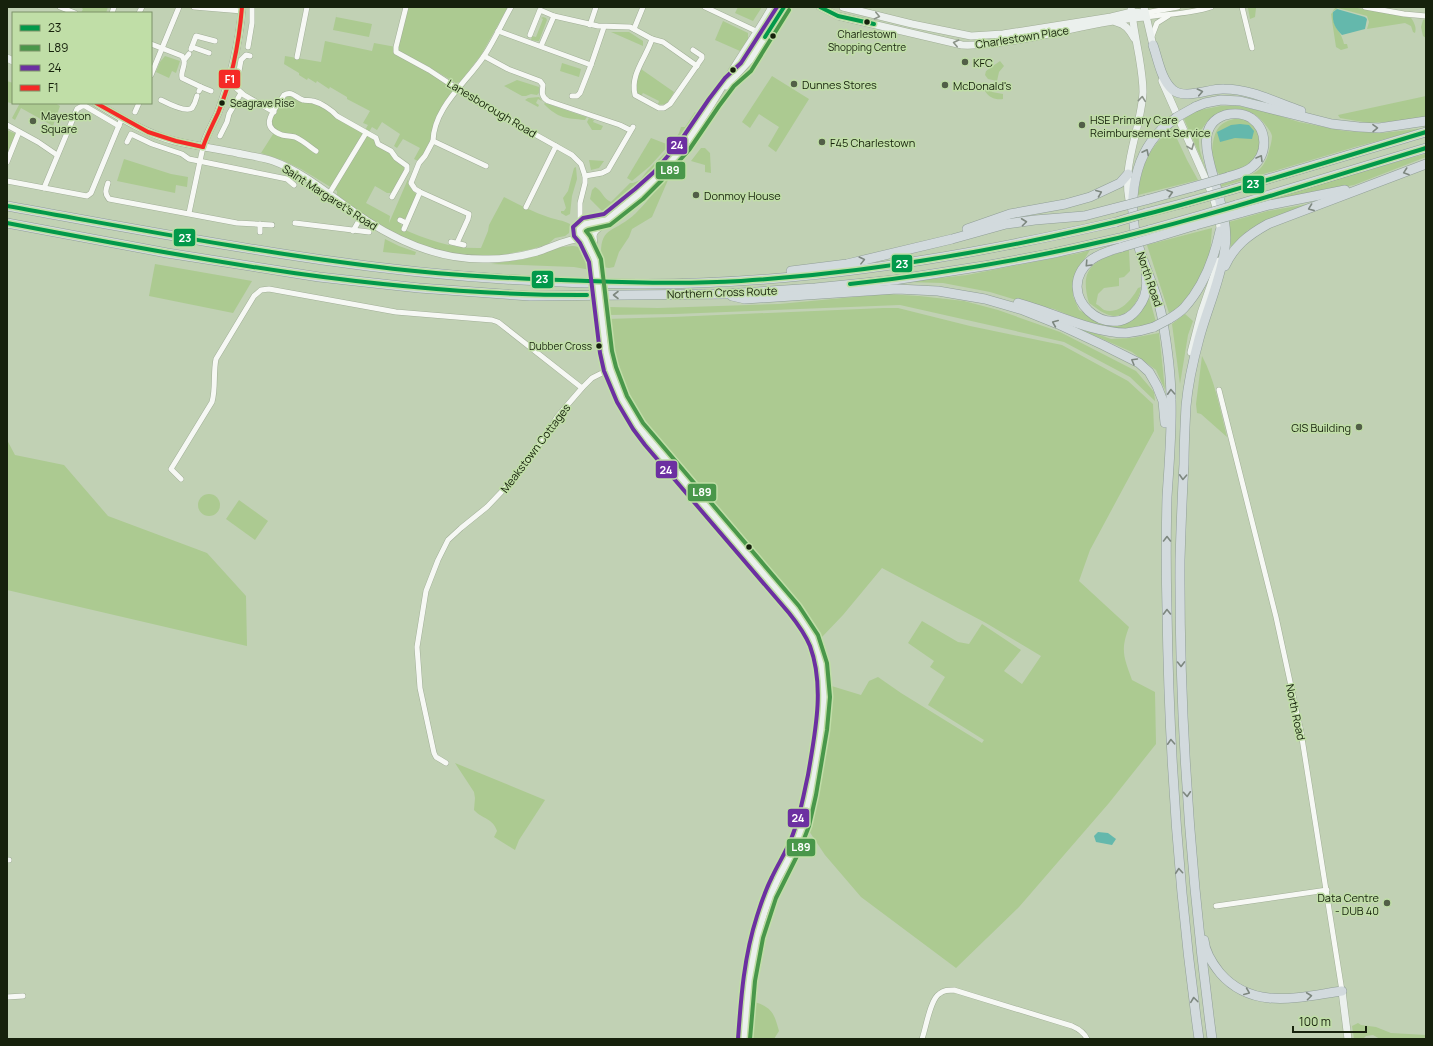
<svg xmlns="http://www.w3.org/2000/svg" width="1433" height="1046" font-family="Manrope,sans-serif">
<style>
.green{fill:#acca91}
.water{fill:#64b8ac}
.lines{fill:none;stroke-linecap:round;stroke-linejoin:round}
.street-casing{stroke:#a1ae97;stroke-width:6}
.secondary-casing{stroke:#a1ae97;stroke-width:8}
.highway-casing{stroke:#909e97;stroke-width:10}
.street{stroke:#f6f8f4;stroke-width:5}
.secondary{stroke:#ebf0ed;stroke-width:7}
.highway{stroke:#d2dadd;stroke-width:9}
.secondary-bridge-casing{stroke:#a1ae97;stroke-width:8;stroke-linecap:butt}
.highway-bridge-casing{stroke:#909e97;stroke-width:10;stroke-linecap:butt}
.secondary-bridge{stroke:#ebf0ed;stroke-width:7}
.highway-bridge{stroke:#d2dadd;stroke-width:9}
.bus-1-casing{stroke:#c0dea7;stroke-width:7}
.bus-2-casing{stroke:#c0dea7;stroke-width:7}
.bus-3-casing{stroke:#c0dea7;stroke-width:7}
.bus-4-casing{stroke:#c0dea7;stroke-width:7}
.bus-1{stroke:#02994a;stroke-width:4}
.bus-2{stroke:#49974a;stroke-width:4}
.bus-3{stroke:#6c30a1;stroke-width:4}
.bus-4{stroke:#f52a26;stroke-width:4}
.oneway{stroke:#8b9388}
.oneway2{stroke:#7d877f}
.bus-dot{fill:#16210c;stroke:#c0dea7;stroke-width:1.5}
.poi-dot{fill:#525f47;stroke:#c0dea7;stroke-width:1.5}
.labels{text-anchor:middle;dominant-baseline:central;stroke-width:3;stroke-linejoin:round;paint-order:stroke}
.bus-label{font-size:10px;fill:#16210c;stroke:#c0dea7}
.street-label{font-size:11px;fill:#16210c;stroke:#c0dea7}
.poi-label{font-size:11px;fill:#16210c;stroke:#c0dea7;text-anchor:start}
.line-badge{stroke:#c0dea7;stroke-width:1.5}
.badge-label{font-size:11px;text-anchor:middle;font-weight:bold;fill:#fff}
</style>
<rect width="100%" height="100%" fill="#c1d1b4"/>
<g class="green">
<polygon points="80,7 108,7 106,13 81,13 83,9"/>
<polygon points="408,7 508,7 481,55 460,82 456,83 424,64 399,51 398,48"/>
<polygon points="738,7 762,7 753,21 735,13"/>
<polygon points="1250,7 1263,7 1256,8 1255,17 1250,19 1248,8"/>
<path d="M1336 7H1352L1411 18C1414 22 1417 28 1415 33L1413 32 1411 26 1405 23 1367 29 1369 22 1367 16 1338 8 1332 12Z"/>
<polygon points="337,12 336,17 372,24 369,37 333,30"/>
<path d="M1333 12C1332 29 1341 29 1344 44H1347L1348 48 1341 50 1336 47 1331 14Z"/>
<polygon points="543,17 546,18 547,20 539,41 537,41 531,40 532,36 536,37 543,19 541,18"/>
<polygon points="1426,19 1426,38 1423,36 1421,27 1423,20"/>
<polygon points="723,21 748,33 748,39 740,51 715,40"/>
<polygon points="611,32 629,32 643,41 643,46"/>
<polygon points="325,41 372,51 374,43 396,47 396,52 458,89 439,116 433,141 420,162 414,159 420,148 403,139 397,148 394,146 400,134 382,122 377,130 372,127 369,132 365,130 368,125 363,123 370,111 347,99 347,97 330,87 329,89 317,81 316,83 308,78 307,80 299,75 299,73 284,64 285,56 321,62"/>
<polygon points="165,56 180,61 176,73 172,71 169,78 156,72 160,62"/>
<polygon points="1000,61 1004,66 999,72 997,81 988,79 985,75 986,71"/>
<polygon points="562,63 581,69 579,77 560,71"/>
<path d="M641 69 674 92C670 99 667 107 658 104L659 101 643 93 641 96C632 91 636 76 641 69Z"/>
<polygon points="772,76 809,99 776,152 768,146 779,127 759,114 750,128 742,122"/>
<polygon points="517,80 539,87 539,93 537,95 531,94 526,96 522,96 504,86"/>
<polygon points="7,81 13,83 14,104 7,102"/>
<path d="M988 86 990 87 992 92 1003 94V99C996 100 989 98 985 91Z"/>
<path d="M287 93 313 101 376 139 378 144 403 163 406 171 391 193H387L375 186 366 203 390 216 389 223 408 179 409 186 416 194V196L407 217 399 222 402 226 401 228C427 240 453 249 481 248L488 231 489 225 504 197C518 204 533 212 548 217 556 220 563 220 570 224L569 233 565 236 555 238 548 244 532 249 502 255 475 256 446 252 414 243 371 220 337 195V191L301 169 282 160 261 153 275 131 269 120Z"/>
<polygon points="1426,96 1426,117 1400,121 1369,123 1340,118 1338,115"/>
<polygon points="539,97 542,101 538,99 536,103 539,105 538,107 525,100 528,98"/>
<polygon points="20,103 55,103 60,106 53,126 21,108 15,120 12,118"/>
<path d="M545 103 583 116 587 117 585 120C566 118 559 119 544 104Z"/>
<path d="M1221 106H1239L1274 114 1299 122 1344 131 1382 133 1426 128 1355 147 1220 187V185C1231 181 1244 179 1254 173 1262 169 1267 160 1269 151 1270 147 1272 141 1272 136 1271 131 1267 127 1264 123 1249 104 1222 104 1206 123 1201 130 1198 134 1199 142 1199 152 1204 163 1207 172L1184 119 1195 111Z"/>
<path d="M695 112 698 114 676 146 674 147C659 165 624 209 602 211L590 199 592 190 595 187C602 190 603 199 611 202L630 183H633L640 180 647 171 667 151 679 133 681 127H685Z"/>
<polygon points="589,118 594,120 593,122 603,126 601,130 592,130 587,122"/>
<path d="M1241 118C1245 121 1252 123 1255 127 1264 137 1261 157 1250 164 1241 171 1230 172 1220 175 1218 172 1215 170 1214 167 1210 157 1212 132 1221 125 1227 120 1234 119 1241 118Z"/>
<path d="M1172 128 1187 160 1198 180 1138 195C1142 163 1148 149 1172 128Z"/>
<polygon points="7,130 16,134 7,154"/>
<polygon points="651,138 669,145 650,166 632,181 627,178"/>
<polygon points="701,148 705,148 710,153 711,173 705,172 705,165 691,161"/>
<polygon points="1425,154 1426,157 1354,185 1320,191 1232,212 1360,172"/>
<polygon points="124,159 171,174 188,177 187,187 176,185 175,193 117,181"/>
<polygon points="589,160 604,161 599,168 591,170"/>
<polygon points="576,167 577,179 572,196 570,214 566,216 561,213 561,211 564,211 566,208 563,198 568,191 574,168"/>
<path d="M664 180H668L652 217 632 229 629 237 619 252 614 267 609 268 602 267C597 223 612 236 636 213 647 202 655 191 664 180Z"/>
<polygon points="1308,204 1248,230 1231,252 1229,222 1268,211"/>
<polygon points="1212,228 1210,254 1203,275 1189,297 1179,309 1169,313 1147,245"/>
<polygon points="385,239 399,246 416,252 415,255 383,252"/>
<path d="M572 246C587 247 592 256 591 270L574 267 491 264 525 259 562 247Z"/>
<polygon points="1090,250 1079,268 1073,283 1073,296 1079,310 1099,321 1118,324 1139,315 1149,297 1156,322 1142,328 1123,330 1102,329 1054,309 1026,303 990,292 943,283 906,282 967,275 1080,253"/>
<path d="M1129 250 1130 271 1124 277 1119 278V286L1104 288 1098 294 1096 304C1099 305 1102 309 1104 310 1120 315 1132 299 1138 288L1141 287C1139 303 1126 320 1109 315 1102 313 1095 307 1089 303 1078 266 1096 259 1129 250Z"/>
<polygon points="155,264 252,281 233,313 149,296"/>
<polygon points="886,294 919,296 964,301 998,310 1060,332 1136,371 1154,392 1155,401 1130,377 1064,342 900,305 675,314 608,315 608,307 658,308 779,304"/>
<path d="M884 308H898L970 326 1062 345 1128 381 1153 404 1154 431 1090 550 1079 581 1129 627C1120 651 1124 657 1132 680L1155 692 1156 744 1109 803 1019 907 956 968 861 897 825 855 809 831 826 717 825 684 861 695 869 681 878 677 901 693 982 743 984 740 928 705 945 677 930 667 934 661 908 643 922 621 958 642 969 644 982 624 1021 650 1004 671 1022 684 1041 656 986 623 882 568 843 615 822 637 780 580 704 503 647 433 631 411 618 381 608 340 606 319 672 317Z"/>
<polygon points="1185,314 1193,321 1188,335 1180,384 1172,324"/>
<polygon points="1066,323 1111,339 1132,338 1159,333 1165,390 1156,370 1132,352"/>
<path d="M1202 356C1215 380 1220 410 1227 437L1201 414 1197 413 1196 404Z"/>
<polygon points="7,440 15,455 64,465 108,516 207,553 246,596 247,646 7,590"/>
<circle cx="209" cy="505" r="11"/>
<polygon points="239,500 268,521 255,540 226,519"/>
<path d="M455 763 545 800 519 840 515 850 494 837 497 831C493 818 482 819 474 810L475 798 474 792Z"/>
<path d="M755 1002C773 1008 774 1014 779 1031L774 1039H753Z"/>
<polygon points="1358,1023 1361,1025 1376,1027 1391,1033 1426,1035 1426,1039 1380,1039 1373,1035 1366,1036 1363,1039 1354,1039 1352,1026"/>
</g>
<g class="water">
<path d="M1337 9 1365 17 1367 19 1365 29 1342 35C1335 28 1332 23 1333 12Z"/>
<polygon points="1240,124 1249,125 1254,131 1252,139 1235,138 1220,142 1217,132 1231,125"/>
<polygon points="1098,832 1108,833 1116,839 1112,845 1096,842 1094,836"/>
</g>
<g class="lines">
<defs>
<g id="street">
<polyline points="60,7 75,13"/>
<polyline points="194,7 242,11"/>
<polyline points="406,7 396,47 396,52 429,70 479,103 572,155 581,164 585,176 585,183 580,203 580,227"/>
<polyline points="705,7 758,32"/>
<polyline points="1242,7 1252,48"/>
<polyline points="1365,7 1404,14 1426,16"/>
<polyline points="112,13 114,7"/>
<polyline points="139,13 142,7"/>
<polyline points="1145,13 1178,7"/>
<path d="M1146 17C1168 14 1190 14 1211 7"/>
<polyline points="590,25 596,7"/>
<polyline points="634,29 643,7"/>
<polyline points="498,31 591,65"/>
<polyline points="530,35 540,10 554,16"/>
<polyline points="1152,36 1157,23 1168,16"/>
<path d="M652 39C646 58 630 74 635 95L659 108H664L670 104 702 58V56L693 50"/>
<path d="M151 44 182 56C188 64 180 70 182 78L201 87 199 91"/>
<polyline points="541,46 554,16 598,26 630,27 652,39 663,42 697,66"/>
<polyline points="192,47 209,53"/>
<polyline points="248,47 252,23 252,7"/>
<polyline points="191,49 196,36 215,41"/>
<polyline points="250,56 246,55 241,60 236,88 244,95 274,112"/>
<path d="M484 56 508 69 540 81 543 85C542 92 541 97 548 101L620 125 630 130"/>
<polyline points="297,57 307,7"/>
<polyline points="185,59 189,54"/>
<polyline points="151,75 179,7"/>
<polyline points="201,87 211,91"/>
<polyline points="572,96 577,96 580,93 591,65 604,27"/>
<path d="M161 100C167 103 186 113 192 108 194 105 196 100 197 96"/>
<polyline points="135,112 139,103"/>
<polyline points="7,125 38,142 57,155"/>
<polyline points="220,136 227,122 229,114 241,93"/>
<polyline points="433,141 425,156 419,163 411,183 415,189 420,192 469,214 468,219 457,243"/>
<polyline points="127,142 131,134 152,144 182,154 189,159 287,179 294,185"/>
<path d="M316 151C309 146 302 140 295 137 291 136 286 136 282 135 257 126 275 110 284 95 292 90 296 98 303 100 306 101 310 100 313 101 321 103 332 110 337 116L376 138 378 144 391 151 396 158 407 166V170L392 197"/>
<polyline points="7,162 19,132"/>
<path d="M486 166 433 141C434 107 466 83 484 56 494 41 502 23 511 7"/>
<polyline points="585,176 602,173 608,170 633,127"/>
<polyline points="7,181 87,196 91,193 122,118"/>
<path d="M108 183C106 189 104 193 109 199L237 223 272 225"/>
<polyline points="44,188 77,109 82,106 85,106 119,126"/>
<polyline points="329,194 366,133"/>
<polyline points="526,207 556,146"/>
<polyline points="189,213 203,147"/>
<polyline points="400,220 406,223"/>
<polyline points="295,223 369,232"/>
<polyline points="404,229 420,192"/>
<polyline points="353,231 361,217"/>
<polyline points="260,232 260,224"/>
<polyline points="451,242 464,245"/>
<polyline points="1219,390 1276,617 1301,732 1342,991"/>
<path d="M181 479 171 469 212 402C216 388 213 373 216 359L254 296 261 290 269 289 396 312 492 320 498 322 582 388"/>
<polyline points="446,763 436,757 434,753 420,688 417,647 426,591 438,560 448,540 461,528 487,507 509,484 543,440 557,417 582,388 592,378 610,369"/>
<polyline points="7,860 9,860"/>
<polyline points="1216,906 1327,890"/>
<polyline points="7,997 23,996"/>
<path d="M922 1039C926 1028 930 1000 939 994 944 990 948 990 954 990L1072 1026C1079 1029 1084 1032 1087 1039"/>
</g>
<g id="secondary">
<path d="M820 7 838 16 962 45C981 46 998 43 1017 40 1060 33 1102 20 1146 17"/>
<polyline points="843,7 912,24 971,36 1003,34 1111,17 1132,12 1145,13"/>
<path d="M1131 7C1133 23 1136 40 1139 56 1141 68 1143 80 1143 92 1141 131 1119 169 1131 208"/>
<polyline points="1144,7 1154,50"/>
<path d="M1116 22C1125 24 1129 29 1134 38"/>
<polyline points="7,58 13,61"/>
<polyline points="1162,81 1212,194 1218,214 1221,235"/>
<polyline points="726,86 750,60 784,7"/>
<path d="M96 103C121 118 147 134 175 141 196 146 217 149 237 153 249 156 262 157 273 161 301 171 326 192 350 209 391 239 437 261 489 259 505 259 522 256 537 252 552 247 567 239 583 238"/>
<path d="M203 147C206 135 213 124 218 113 230 81 240 41 242 7"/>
<path d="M589 224 593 226 594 233 590 238C584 239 581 237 579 232L582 225 604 221"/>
<path d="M595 231C615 213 637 197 657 177 688 146 707 111 730 74 744 51 759 30 772 7"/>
<polyline points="593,235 595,260"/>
<polyline points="585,239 594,256"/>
<path d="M601 313C603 326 603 340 606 353 612 386 630 415 650 441L794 609C803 622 813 634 817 649 830 691 821 735 813 778 809 799 806 819 798 839 793 853 784 866 777 880 771 893 765 908 761 922 750 961 747 999 744 1039"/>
<polyline points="1191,352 1201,313 1219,261"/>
<polyline points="1342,991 1348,1039"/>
</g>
<g id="highway">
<path d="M1153 45C1158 59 1161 80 1173 90 1185 100 1210 88 1224 89 1251 89 1277 103 1301 111"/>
<polyline points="1195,107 1205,103 1221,100 1240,101 1332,124 1359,127 1379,128 1426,121"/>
<path d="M1162 129C1130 160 1127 211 1140 251 1147 273 1158 295 1162 317 1167 345 1171 372 1171 400 1172 432 1169 465 1167 497 1166 534 1166 572 1167 609 1169 753 1179 896 1199 1039"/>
<polyline points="1231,190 1426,132"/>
<polyline points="1146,200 1193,187"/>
<polyline points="1236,205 1426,148"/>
<path d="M7 206C112 225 217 245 323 260 426 275 533 283 637 284 799 285 959 258 1116 222"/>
<polyline points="1146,213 1188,202"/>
<polyline points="1240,213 1269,205 1345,190"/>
<polyline points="7,223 167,253 319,277 419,288 530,296 725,294 815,288 894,280 990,265 1054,253 1120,238"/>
<polyline points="967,229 1010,214 1065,204 1090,197 1120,183 1128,174"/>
<polyline points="1149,230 1195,217"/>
<polyline points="1153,238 1196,225"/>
<path d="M1122 247C1112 250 1100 253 1091 260 1050 294 1110 346 1138 308 1145 299 1148 288 1146 276"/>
<path d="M1225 266C1234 246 1248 235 1268 224L1426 164"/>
<polyline points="791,271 847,264 952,239 1006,224 1035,220 1084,216 1115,208"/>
<polyline points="732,296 745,299 897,289 938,291 985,299 1023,310 1058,324 1103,345 1139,363 1149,372 1157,386 1163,401 1165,423"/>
<path d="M1018 303C1052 312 1092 333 1126 333 1136 332 1145 330 1154 327"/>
<path d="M1169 319C1174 316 1180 312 1184 308 1204 286 1214 259 1220 231"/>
<path d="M1204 940C1205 952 1212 963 1220 973 1253 1011 1299 997 1342 991"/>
<path d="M1212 1039C1191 880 1179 720 1180 560 1181 528 1182 496 1184 464 1184 445 1185 426 1186 406 1188 384 1193 361 1199 339 1207 309 1221 279 1225 248 1228 229 1222 208 1217 190 1212 168 1192 126 1225 115 1234 113 1243 113 1251 118 1268 130 1268 154 1252 167 1245 173 1236 174 1228 177"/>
</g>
</defs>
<use href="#street" class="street-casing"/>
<use href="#secondary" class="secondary-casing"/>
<use href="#highway" class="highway-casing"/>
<use href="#street" class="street"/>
<use href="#secondary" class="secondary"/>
<use href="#highway" class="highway"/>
<defs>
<polyline id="secondary-bridge" points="595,260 601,313"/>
<g id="highway-bridge">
<polyline points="1162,129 1177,117 1195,107"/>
<polyline points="1193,187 1228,177"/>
<polyline points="1188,202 1231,190"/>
<polyline points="1115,208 1146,200"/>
<polyline points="1195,217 1236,205"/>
<polyline points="1116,222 1146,213"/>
<polyline points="1196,225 1240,213"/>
<polyline points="1120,238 1149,230"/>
<polyline points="1122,247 1153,238"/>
<polyline points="1154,327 1169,319"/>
</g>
</defs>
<use href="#secondary-bridge" class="secondary-bridge-casing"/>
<use href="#highway-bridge" class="highway-bridge-casing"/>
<use href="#secondary-bridge" class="secondary-bridge"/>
<use href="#highway-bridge" class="highway-bridge"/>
<defs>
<g id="bus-1">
<polyline points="820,7 838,16 874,24"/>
<polyline points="765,37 784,7"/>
<path d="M7 206C131 228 254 252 379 267 448 276 519 279 589 281 639 283 690 284 741 281 880 272 1020 247 1155 212 1246 188 1336 159 1426 132"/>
<path d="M7 223C199 260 391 296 587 295"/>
<path d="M850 284C940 274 1030 259 1118 238 1222 213 1324 179 1426 148"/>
</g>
<polyline id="bus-2" points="750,1039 755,981 763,938 776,898 799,852 809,826 816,795 827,730 830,697 827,663 818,635 799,606 655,437 643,423 627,396 616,367 612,351 601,259 590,236 586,231 588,230 610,225 643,199 662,180 689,150 719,106 734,86 751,71 789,10"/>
<path id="bus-3" d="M738 1039C741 997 744 956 757 916 761 903 766 889 772 877 778 864 786 852 791 839 800 818 803 797 808 775 815 733 825 687 810 646 805 634 797 623 789 613L645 445 633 429 617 402 604 371 600 353 589 262 580 243 574 236 573 227 583 218 604 214 635 189 654 172 679 143 709 99 725 78 741 63 777 7"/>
<g id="bus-4">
<polyline points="96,103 148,132 176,141 203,147"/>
<path d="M203 147C207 135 213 124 218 113 232 80 239 43 242 7"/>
</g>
</defs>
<use href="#bus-1" class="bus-1-casing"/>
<use href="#bus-2" class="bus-2-casing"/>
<use href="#bus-3" class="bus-3-casing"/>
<use href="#bus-4" class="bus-4-casing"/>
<use href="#bus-1" class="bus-1"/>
<use href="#bus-2" class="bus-2"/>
<use href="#bus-3" class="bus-3"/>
<use href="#bus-4" class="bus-4"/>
</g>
<defs><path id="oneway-chevron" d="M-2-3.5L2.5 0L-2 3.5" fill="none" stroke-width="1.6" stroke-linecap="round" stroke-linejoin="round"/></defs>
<g class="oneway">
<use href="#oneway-chevron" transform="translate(877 16) rotate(13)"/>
<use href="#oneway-chevron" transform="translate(956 43) rotate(-167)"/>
<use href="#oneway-chevron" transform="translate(1142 99) rotate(-84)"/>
<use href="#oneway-chevron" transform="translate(1191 147) rotate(68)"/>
</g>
<g class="oneway2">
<use href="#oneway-chevron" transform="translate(1200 92) rotate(-12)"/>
<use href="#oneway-chevron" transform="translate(1375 128) rotate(-1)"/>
<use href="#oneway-chevron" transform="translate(1146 152) rotate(-63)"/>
<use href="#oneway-chevron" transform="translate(1260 158) rotate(-59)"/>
<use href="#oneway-chevron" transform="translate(1406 172) rotate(161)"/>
<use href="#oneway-chevron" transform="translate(1099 193) rotate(-22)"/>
<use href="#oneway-chevron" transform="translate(1170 193) rotate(-16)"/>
<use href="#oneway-chevron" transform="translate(1311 208) rotate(159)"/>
<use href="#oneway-chevron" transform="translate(1024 222) rotate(-7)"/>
<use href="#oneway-chevron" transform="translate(862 260) rotate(-14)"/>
<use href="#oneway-chevron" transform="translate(1088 264) rotate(133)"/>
<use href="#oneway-chevron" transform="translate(616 295) rotate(180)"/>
<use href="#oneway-chevron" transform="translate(1055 323) rotate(-157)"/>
<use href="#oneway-chevron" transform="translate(1134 361) rotate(-150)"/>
<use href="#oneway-chevron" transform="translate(1171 392) rotate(-93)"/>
<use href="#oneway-chevron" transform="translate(1183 477) rotate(93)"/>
<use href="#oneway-chevron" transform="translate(1167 539) rotate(-90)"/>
<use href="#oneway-chevron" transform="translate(1167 612) rotate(-91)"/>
<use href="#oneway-chevron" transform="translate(1181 664) rotate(89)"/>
<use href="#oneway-chevron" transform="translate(1171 742) rotate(-93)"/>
<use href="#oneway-chevron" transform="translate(1187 794) rotate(86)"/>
<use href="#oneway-chevron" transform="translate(1179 871) rotate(-95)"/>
<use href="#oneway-chevron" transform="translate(1247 992) rotate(23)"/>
<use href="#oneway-chevron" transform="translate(1309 996) rotate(-7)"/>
<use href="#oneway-chevron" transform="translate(1194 1000) rotate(-97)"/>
</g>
<g class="bus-dot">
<circle cx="867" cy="22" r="3.5"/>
<circle cx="773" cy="36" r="3.5"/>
<circle cx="733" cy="70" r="3.5"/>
<circle cx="222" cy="103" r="3.5"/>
<circle cx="599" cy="346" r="3.5"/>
<circle cx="749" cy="547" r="3.5"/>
</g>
<g class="poi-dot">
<circle cx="965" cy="62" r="4"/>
<circle cx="794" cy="84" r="4"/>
<circle cx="945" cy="85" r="4"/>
<circle cx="33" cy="121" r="4"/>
<circle cx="1082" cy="125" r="4"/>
<circle cx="822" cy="142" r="4"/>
<circle cx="696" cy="195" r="4"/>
<circle cx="1359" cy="427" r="4"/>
<circle cx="1387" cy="903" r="4"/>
</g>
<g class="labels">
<g class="bus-label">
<text x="867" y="34">Charlestown<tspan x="867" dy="13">Shopping Centre</tspan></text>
<text x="230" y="103" text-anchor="start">Seagrave Rise</text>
<text x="592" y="346" text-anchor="end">Dubber Cross</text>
</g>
<g class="street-label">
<text transform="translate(1022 37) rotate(-9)">Charlestown Place</text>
<text transform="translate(492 108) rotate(31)">Lanesborough Road</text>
<text transform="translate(330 197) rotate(33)">Saint Margaret's Road</text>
<text transform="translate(1150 279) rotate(71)">North Road</text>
<text transform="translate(722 292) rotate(-2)">Northern Cross Route</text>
<text transform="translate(535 448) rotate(-53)">Meakstown Cottages</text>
<text transform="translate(1296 712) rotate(78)">North Road</text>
</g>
<g class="poi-label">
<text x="973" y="62">KFC</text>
<text x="802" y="84">Dunnes Stores</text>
<text x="953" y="85">McDonald's</text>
<text x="41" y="115">Mayeston<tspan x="41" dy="13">Square</tspan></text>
<text x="1090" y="119">HSE Primary Care<tspan x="1090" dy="13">Reimbursement Service</tspan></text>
<text x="830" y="142">F45 Charlestown</text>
<text x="704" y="195">Donmoy House</text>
<text x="1351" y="427" text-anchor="end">GIS Building</text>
<text x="1379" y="897" text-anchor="end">Data Centre<tspan x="1379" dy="13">- DUB 40</tspan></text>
</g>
</g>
<g class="line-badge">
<rect x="218" y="69" width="23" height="20" rx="4" fill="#f52a26"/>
<rect x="666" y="136" width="22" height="19" rx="4" fill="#6c30a1"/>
<rect x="655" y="161" width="31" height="19" rx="4" fill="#49974a"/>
<rect x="1242" y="175" width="23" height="19" rx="4" fill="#02994a"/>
<rect x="173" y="228" width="23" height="19" rx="4" fill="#02994a"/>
<rect x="891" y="254" width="22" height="19" rx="4" fill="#02994a"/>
<rect x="531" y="270" width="23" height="19" rx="4" fill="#02994a"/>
<rect x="655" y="460" width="23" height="19" rx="4" fill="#6c30a1"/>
<rect x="687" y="483" width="30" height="19" rx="4" fill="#49974a"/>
<rect x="787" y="808" width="23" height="20" rx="4" fill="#6c30a1"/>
<rect x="786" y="838" width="30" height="19" rx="4" fill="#49974a"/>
</g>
<g class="badge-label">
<text x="230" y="83">F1</text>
<text x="677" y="149">24</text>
<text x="670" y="174">L89</text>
<text x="1253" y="188">23</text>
<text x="185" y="242">23</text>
<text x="902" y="268">23</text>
<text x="542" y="283">23</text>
<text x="666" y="474">24</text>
<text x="702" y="496">L89</text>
<text x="798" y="822">24</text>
<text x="801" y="851">L89</text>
</g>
<rect width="1433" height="1046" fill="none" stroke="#16210c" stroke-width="16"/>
<rect x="12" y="12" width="140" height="92" fill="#c0dea7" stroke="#7c9269"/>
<rect x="20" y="25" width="20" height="6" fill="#02994a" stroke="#7c9269"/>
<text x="48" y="32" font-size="12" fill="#16210c">23</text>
<rect x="20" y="45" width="20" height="6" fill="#49974a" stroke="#7c9269"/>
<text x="48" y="52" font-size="12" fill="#16210c">L89</text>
<rect x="20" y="65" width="20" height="6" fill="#6c30a1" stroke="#7c9269"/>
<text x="48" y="72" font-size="12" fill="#16210c">24</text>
<rect x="20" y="85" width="20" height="6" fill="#f52a26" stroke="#7c9269"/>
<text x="48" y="92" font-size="12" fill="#16210c">F1</text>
<path d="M1293 1026v6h73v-6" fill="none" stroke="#16210c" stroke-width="2"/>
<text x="1299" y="1026" font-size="12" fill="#16210c" stroke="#c0dea7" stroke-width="3" paint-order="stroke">100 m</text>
</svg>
